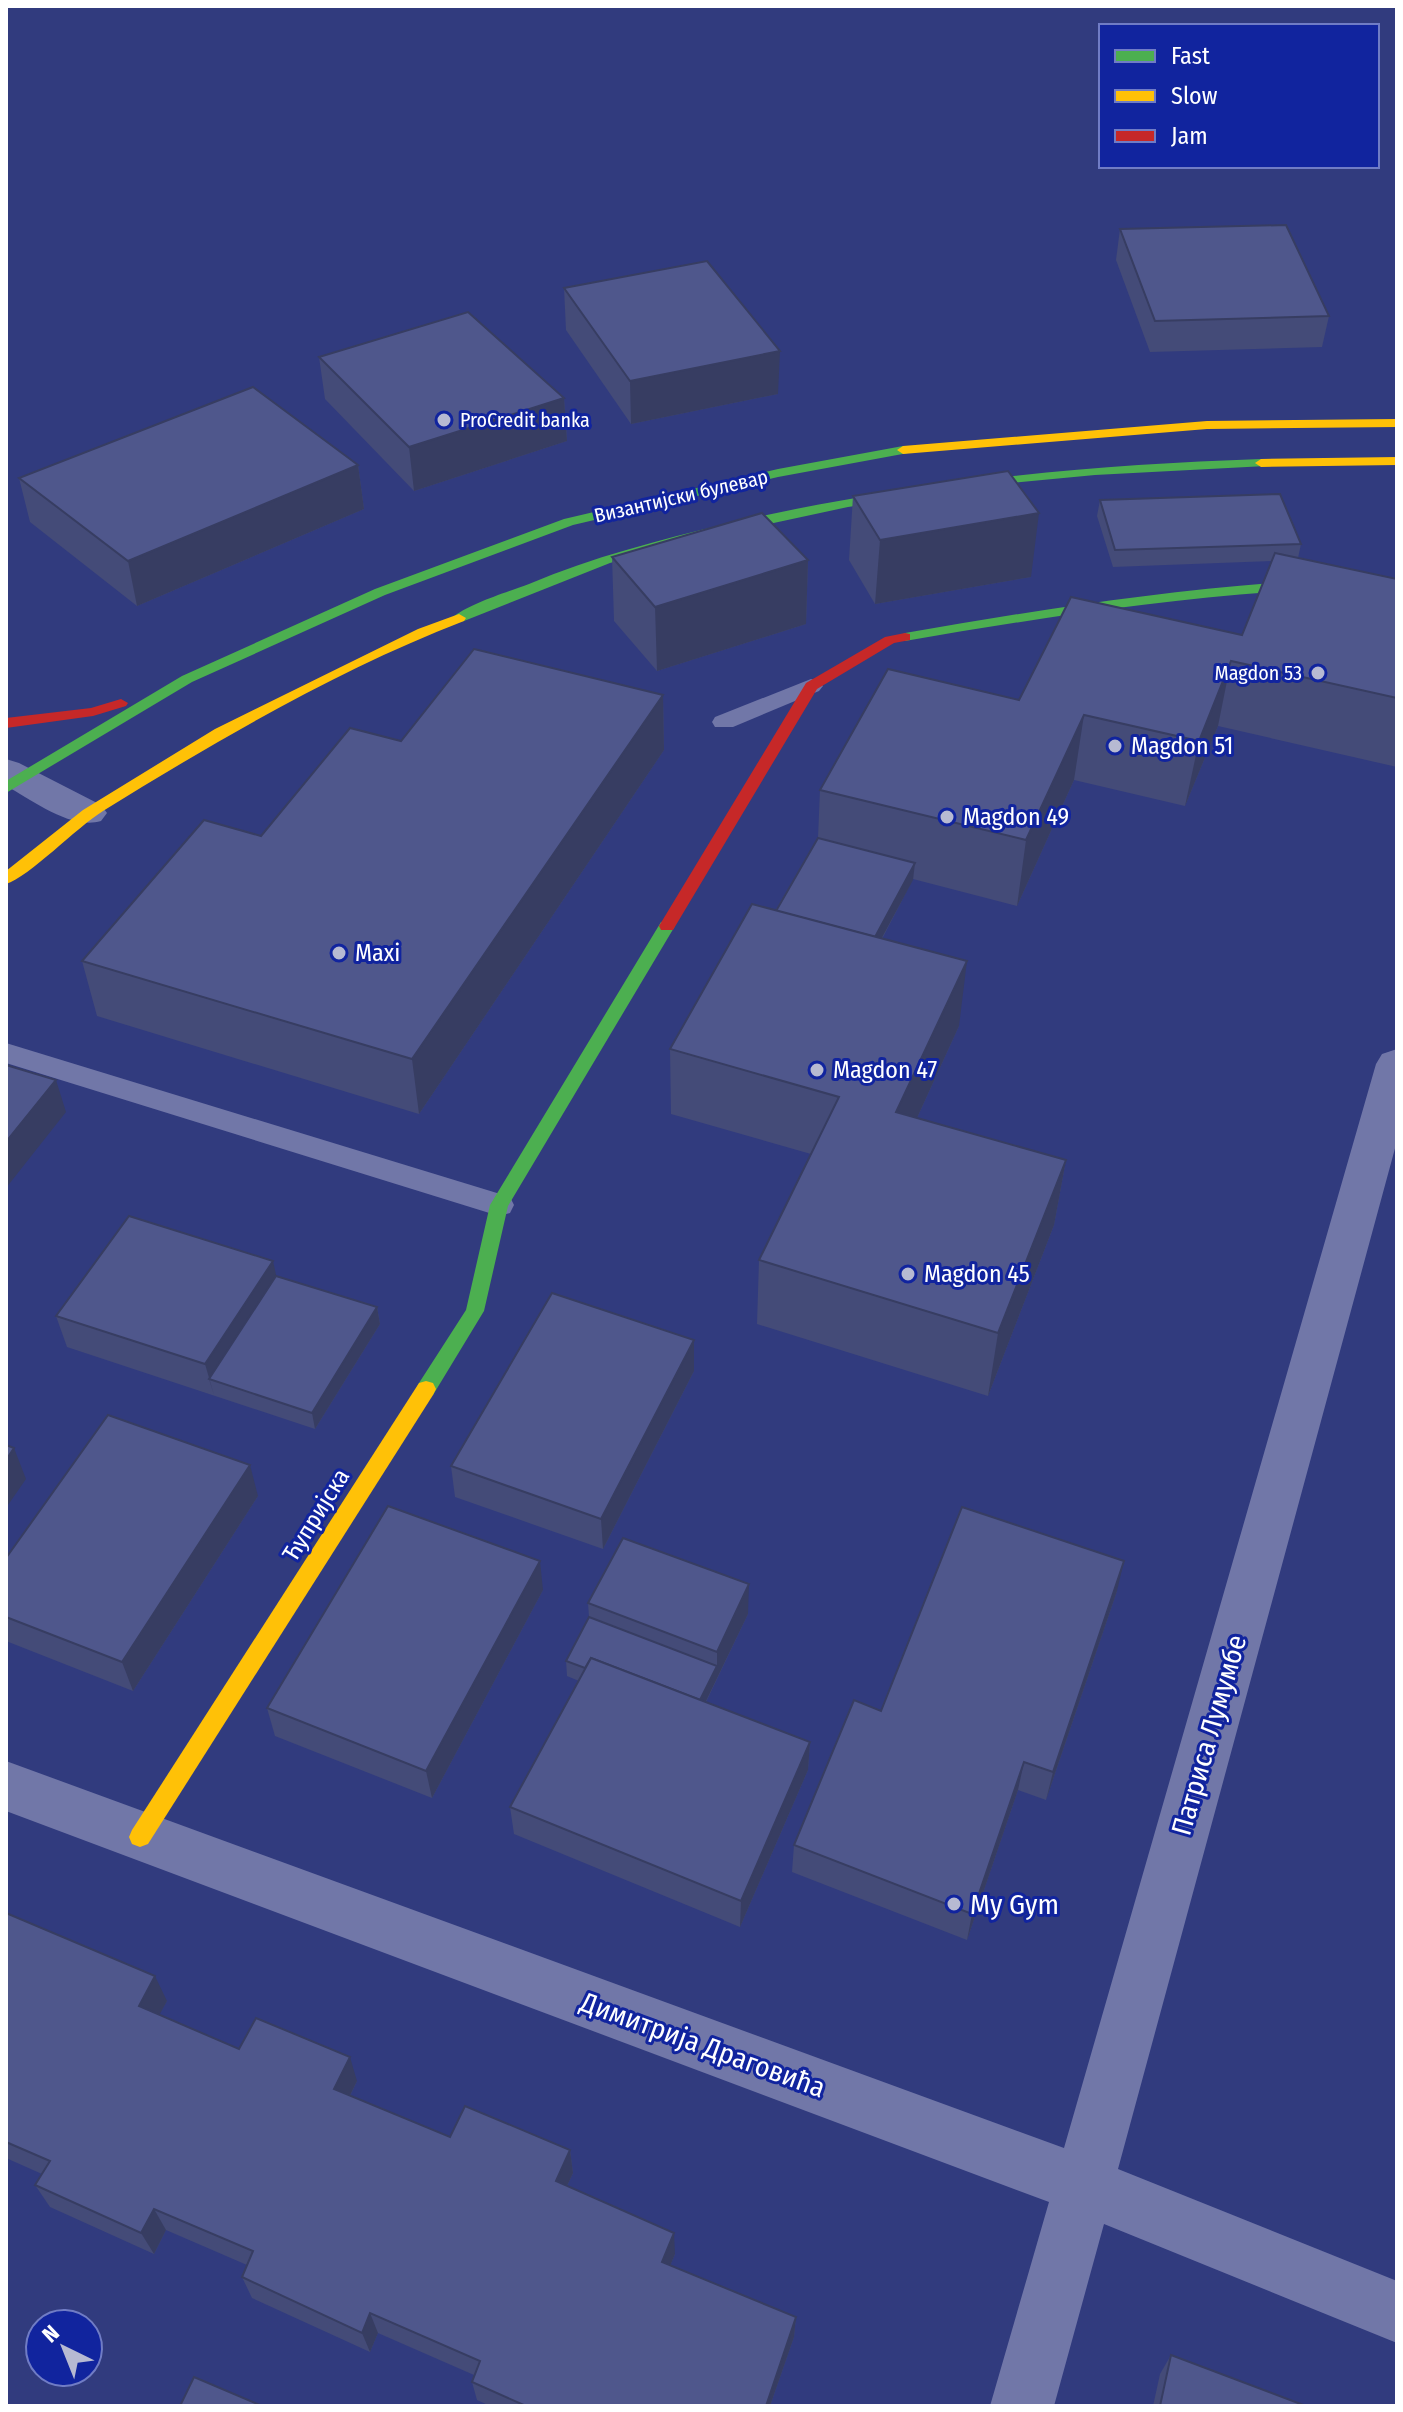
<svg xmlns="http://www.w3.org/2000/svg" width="1403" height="2412" font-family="'Fira Sans Condensed',sans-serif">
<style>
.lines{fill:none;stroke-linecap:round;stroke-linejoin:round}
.lane{fill:#7177a8;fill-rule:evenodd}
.street{fill:#7177a8;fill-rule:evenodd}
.fast{fill:#4caf50;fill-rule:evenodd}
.slow{fill:#ffc107;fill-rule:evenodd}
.jam{fill:#c62828;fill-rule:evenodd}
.wall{fill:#444b78}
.shaded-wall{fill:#373d62}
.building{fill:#4f578c;stroke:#373d62;stroke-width:2}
.poi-dot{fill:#b7bad2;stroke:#11249e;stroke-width:3}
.labels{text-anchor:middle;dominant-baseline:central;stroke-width:6;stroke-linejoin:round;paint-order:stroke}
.far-poi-label{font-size:20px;fill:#fff;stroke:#11249e;text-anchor:start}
.far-street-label{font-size:20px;fill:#fff;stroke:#11249e}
.poi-label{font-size:24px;fill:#fff;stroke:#11249e;text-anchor:start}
.street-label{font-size:24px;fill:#fff;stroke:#11249e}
.near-street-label{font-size:28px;fill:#fff;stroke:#11249e}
.near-poi-label{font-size:28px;fill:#fff;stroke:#11249e;text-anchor:start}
</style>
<rect width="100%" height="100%" fill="#313b7e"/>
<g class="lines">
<g class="lane">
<polygon points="811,679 819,681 823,686 819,691 733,727 715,727 712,722 715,717"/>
<polygon points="6,1043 510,1197 514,1205 510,1213 499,1216 6,1063"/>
</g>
<g class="street">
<path d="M6 759 19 763 101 805 107 813 101 821C70 830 33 800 6 786Z"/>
<polygon points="1397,1049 1397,1141 1118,2169 1397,2281 1397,2343 1104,2224 1054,2406 990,2406 1049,2202 6,1811 6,1761 1064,2148 1376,1064 1382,1054"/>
</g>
<g class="fast">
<polygon points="903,446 909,450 908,453 778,477 573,525 385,595 192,682 6,793 6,781 182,676 375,589 564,519 778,469"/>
<path d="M1261 459 1266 460V466L1095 475 1012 483 848 507 689 541 610 563 464 621 459 622 452 618C468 604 508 592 529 584 593 557 659 540 726 524 902 483 1081 465 1261 459Z"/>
<path d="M1335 579H1397V587C1231 588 1068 613 905 641L898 637 905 633C1048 608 1190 586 1335 579Z"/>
<polygon points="667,921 675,926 508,1206 484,1311 433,1395 426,1397 419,1395 416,1389 419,1383 466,1310 490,1205 661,922"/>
</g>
<g class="slow">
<polygon points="1397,419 1397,427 1207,429 903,454 897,450 903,446 1207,421"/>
<polygon points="1397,457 1397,465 1261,467 1255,463 1261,459"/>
<path d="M459 614 466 618 464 621C337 670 218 740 103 811 77 827 29 877 6 884V871L83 810 215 729 418 629Z"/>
<polygon points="426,1381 433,1383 436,1389 433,1395 148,1844 140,1847 132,1844 129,1837 132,1830 419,1383"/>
</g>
<g class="jam">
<polygon points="905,633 910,634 910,640 894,643 817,689 673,930 661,930 659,926 806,683 885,637"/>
<polygon points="121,699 128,703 126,706 93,716 6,728 6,718 91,708"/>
</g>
</g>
<g class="wall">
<polygon points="1120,229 1329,316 1322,347 1150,352 1116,260"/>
<polygon points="564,288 778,394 631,424 566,330"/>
<polygon points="319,357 564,398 567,441 414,491 325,399"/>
<polygon points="358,465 364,509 137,606 30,522 19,478"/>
<polygon points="853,496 1031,577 875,604 849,560"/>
<polygon points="1100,500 1301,544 1298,558 1397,579 1397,767 1218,726 1185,806 1074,780 1017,906 913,879 882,939 959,1026 917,1118 1066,1160 1054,1225 988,1396 757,1324 759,1260 811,1154 671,1114 670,1049 775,911 818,838 820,790 1019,700 1242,635 1272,561 1113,567 1097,516"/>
<polygon points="612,557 808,560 806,624 657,671 614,621"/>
<polygon points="663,695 664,750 419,1114 97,1016 82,961 261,836"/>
<polygon points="276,1276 377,1307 380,1324 315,1429 67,1347 56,1316"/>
<polygon points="694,1371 603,1549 455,1497 451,1466"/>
<polygon points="258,1496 133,1691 6,1641 6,1558"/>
<polygon points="543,1590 432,1798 275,1736 267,1708"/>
<polygon points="1117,1591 1046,1800 1018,1790 967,1940 792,1872 794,1845 881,1711"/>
<polygon points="588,1603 748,1614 706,1702 810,1742 808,1770 740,1927 514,1834 510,1807 579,1681 567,1676 566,1661 589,1617"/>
<polygon points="6,1913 167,2001 159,2014 239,2049 357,2081 350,2096 450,2137 570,2150 573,2173 567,2186 675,2254 670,2266 796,2317 794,2337 770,2406 490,2406 477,2400 472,2382 474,2375 378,2333 370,2352 252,2298 242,2277 247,2265 166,2230 154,2254 50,2207 35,2185 42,2174 6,2158"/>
<polygon points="1171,2355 1306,2406 1153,2406 1160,2374"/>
</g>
<g class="shaded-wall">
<polygon points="780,351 778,394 631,424 630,381"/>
<polygon points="564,398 567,441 414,491 409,447"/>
<polygon points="358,465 364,509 137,606 128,561"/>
<polygon points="1039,513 1031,577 875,604 880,540"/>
<polygon points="808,560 806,624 657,671 655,607"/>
<polygon points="1231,661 1218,726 1185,806 1199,741"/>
<polygon points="663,695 664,750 419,1114 412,1059"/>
<polygon points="1084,715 1074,780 1017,906 1026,840"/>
<polygon points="915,863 913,880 850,997 852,980"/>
<polygon points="967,961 959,1026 890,1177 896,1112"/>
<polygon points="56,1080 66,1112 6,1188 6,1142"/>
<polygon points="1066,1160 1054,1225 988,1396 998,1333"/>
<polygon points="273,1261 280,1293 209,1379 214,1395 205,1364"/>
<polygon points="377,1307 380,1324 315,1429 312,1413"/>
<polygon points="694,1340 694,1371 603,1549 601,1519"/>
<polygon points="14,1448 26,1479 6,1508 6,1460"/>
<polygon points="250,1465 258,1496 133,1691 122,1662"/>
<polygon points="540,1561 543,1590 432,1798 426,1771"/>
<polygon points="1124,1561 1117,1591 1046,1800 1053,1772"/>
<polygon points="749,1584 748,1614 694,1726 694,1711 717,1666 717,1652"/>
<polygon points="810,1742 808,1770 740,1927 741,1901"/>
<polygon points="1024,1762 1018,1790 967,1940 972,1914"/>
<polygon points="155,1976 167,2001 151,2030 139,2006"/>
<polygon points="350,2057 357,2081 342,2112 334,2089"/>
<polygon points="570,2150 573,2173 559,2203 556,2181"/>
<polygon points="154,2209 166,2230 154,2254 141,2233"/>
<polygon points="674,2233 675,2254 663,2283 662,2262"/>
<polygon points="370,2313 378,2333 370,2352 362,2333"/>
<polygon points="796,2317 794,2337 770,2406 766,2406"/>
</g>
<g class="building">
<polygon points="1286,225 1329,316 1155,321 1120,229"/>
<polygon points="707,261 780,351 630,381 564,288"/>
<polygon points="468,312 564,398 409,447 319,357"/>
<polygon points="253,387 358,465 128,561 19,478"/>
<polygon points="1008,471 1039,513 880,540 853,496"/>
<polygon points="1280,494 1301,544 1115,550 1100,500"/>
<polygon points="762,513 808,560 655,607 612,557"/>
<polygon points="1275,553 1397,579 1397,698 1231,661 1199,741 1084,715 1026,840 820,790 888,669 1019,700 1071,597 1242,635"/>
<polygon points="474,649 663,695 412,1059 82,961 204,820 261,836 350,728 401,741"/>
<polygon points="818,838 915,863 875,937 776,911"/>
<polygon points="752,904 967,961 896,1112 1066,1160 998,1333 759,1260 839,1097 670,1049"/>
<polygon points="6,1065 56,1080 6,1142"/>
<polygon points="129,1216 273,1261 205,1364 56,1316"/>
<polygon points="276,1276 377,1307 312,1413 209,1379"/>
<polygon points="552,1293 694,1340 601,1519 451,1466"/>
<polygon points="108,1415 250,1465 122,1662 6,1617 6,1558"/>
<polygon points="6,1445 14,1448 6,1460"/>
<polygon points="388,1506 540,1561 426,1771 267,1708"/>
<polygon points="962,1507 1124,1561 1053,1772 1024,1762 972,1914 794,1845 854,1700 881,1711"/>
<polygon points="623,1538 749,1584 717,1652 588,1603"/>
<polygon points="589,1617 717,1666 700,1700 591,1658 585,1668 566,1661"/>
<polygon points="591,1658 810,1742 741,1901 510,1807"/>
<polygon points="6,1913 155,1976 139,2006 239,2049 256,2018 350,2057 334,2089 450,2137 465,2106 570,2150 556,2181 674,2233 662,2262 796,2317 766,2406 526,2406 472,2382 480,2361 370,2313 362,2333 242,2277 253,2251 154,2209 141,2233 35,2185 50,2161 6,2142"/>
<polygon points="1171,2355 1306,2406 1160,2406"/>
<polygon points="194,2377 262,2406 180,2406"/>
</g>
<g class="poi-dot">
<circle cx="444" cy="420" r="8"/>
<circle cx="1318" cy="673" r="8"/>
<circle cx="1115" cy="746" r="8"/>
<circle cx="947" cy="817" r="8"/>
<circle cx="339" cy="953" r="8"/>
<circle cx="817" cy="1070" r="8"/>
<circle cx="908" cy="1274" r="8"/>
<circle cx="954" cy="1904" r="8"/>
</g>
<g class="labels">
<g class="far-poi-label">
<text x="460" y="420">ProCredit banka</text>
<text x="1302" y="673" text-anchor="end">Magdon 53</text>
</g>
<g class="far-street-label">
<text transform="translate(681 496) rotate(-13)">Византијски булевар</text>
</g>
<g class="poi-label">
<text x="1131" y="746">Magdon 51</text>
<text x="963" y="817">Magdon 49</text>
<text x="355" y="953">Maxi</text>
<text x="833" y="1070">Magdon 47</text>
<text x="924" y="1274">Magdon 45</text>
</g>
<g class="street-label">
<text transform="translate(316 1515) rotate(-58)">Ћупријска</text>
</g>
<g class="near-street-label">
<text transform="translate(1209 1735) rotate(-74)">Патриса Лумумбе</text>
<text transform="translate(703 2045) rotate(20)">Димитрија Драговића</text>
</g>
<g class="near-poi-label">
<text x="970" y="1904">My Gym</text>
</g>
</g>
<rect width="1403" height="2412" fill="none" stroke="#ffffff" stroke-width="16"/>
<rect x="1099" y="24" width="280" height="144" fill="#11249e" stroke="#707cc5" stroke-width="2"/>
<rect x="1115" y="50" width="40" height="12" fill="#4caf50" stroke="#707cc5" stroke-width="2"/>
<text x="1171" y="64" font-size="24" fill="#ffffff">Fast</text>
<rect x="1115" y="90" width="40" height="12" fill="#ffc107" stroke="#707cc5" stroke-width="2"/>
<text x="1171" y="104" font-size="24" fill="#ffffff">Slow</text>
<rect x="1115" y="130" width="40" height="12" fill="#c62828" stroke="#707cc5" stroke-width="2"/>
<text x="1171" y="144" font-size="24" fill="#ffffff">Jam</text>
<g transform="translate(64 2348) rotate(317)"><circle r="38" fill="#11249e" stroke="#707cc5" stroke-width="2"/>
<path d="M0-6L14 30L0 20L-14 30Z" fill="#b7bad2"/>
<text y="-12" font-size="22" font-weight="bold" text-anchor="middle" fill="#ffffff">N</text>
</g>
</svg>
